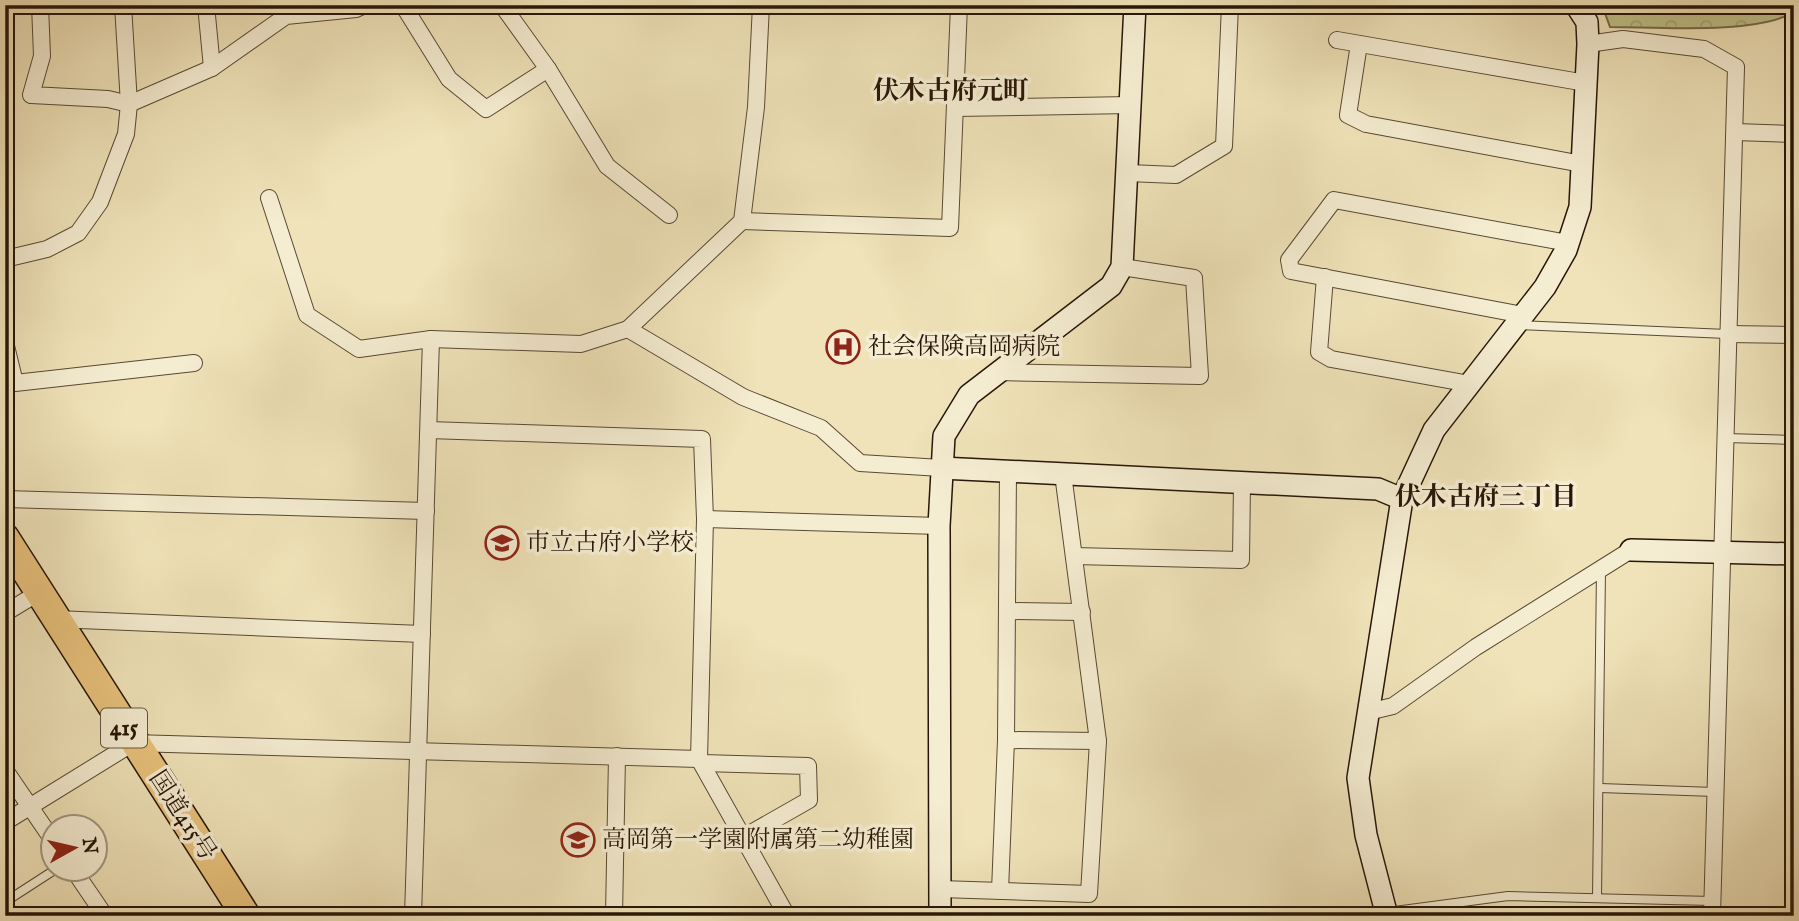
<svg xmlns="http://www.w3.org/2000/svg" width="1799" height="921" font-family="'IM FELL English','Noto Serif JP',serif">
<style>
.forest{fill:url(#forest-crowns);stroke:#746c49;stroke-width:2}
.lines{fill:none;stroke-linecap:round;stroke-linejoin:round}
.lane-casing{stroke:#594934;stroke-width:10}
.street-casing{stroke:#594934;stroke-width:18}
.secondary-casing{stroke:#271608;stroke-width:24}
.highway-casing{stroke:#271608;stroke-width:31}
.lane{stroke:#f5edd2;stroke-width:8}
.street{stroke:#f5edd2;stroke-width:16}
.secondary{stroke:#f5edd2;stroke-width:21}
.highway{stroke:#e8c27c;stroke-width:28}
.labels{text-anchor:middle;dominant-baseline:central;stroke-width:7;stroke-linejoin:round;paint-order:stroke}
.shield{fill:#f5edd2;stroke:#655645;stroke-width:2}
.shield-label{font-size:23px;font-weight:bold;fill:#271608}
.poi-label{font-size:24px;fill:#271608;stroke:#f5edd2;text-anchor:start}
.street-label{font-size:24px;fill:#271608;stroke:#f5edd2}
.neighbourhood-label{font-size:26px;font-weight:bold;fill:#271608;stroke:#f5edd2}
</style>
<defs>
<pattern id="forest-crowns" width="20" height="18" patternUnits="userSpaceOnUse" patternTransform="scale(1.75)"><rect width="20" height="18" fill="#c1c18a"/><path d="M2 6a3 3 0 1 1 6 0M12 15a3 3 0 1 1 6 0" fill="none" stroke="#a6a576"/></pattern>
</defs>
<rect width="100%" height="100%" fill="#f0e3b9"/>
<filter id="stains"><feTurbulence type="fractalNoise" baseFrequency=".00286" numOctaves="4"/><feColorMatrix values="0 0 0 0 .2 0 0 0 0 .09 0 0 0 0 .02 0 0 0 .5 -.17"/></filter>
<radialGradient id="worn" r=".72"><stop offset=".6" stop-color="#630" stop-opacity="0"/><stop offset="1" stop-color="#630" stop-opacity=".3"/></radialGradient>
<path class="forest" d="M1602 5H1794V12C1755 35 1657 27 1610 27Z"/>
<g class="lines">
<defs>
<g id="lane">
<polyline points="1521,325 1727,334"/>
<polyline points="1726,438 1794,440"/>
<polyline points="1600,788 1715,792"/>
<polyline points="1597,898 1601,570"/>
<polyline points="5,902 56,869"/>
<polyline points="1387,912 1508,896 1712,901"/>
</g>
<g id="street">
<polyline points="40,5 42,56 31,95 108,99 129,104 212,68 286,16 356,9 365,5"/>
<polyline points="206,5 212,68"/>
<polyline points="403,5 449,79 486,109 548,69"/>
<polyline points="502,5 548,69 607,166 669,215"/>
<polyline points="1337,40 1586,83"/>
<polyline points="1359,44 1348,115 1366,124 1582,164"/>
<polyline points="1588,44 1623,39 1704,49 1736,67 1712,916"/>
<polyline points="955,108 1131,105"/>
<polyline points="1735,132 1794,134"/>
<polyline points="1128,173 1176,175 1224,146 1230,5"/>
<polyline points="269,198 307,315 359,349 431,339 581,344 628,329 742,221 756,107 761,5"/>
<polyline points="742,221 950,228 959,5"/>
<polyline points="5,259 47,249 78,233 100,202 126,134 129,104 123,5"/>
<polyline points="1325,277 1319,352 1331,359 1470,384"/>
<polyline points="1523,315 1291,271 1289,260 1334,200 1568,243"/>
<polyline points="628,329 743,397 821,428 860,463 941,468"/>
<polyline points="1727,334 1794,335"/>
<polyline points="5,342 15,383 194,363"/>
<polyline points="996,372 1200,376 1194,278 1122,267"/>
<polyline points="429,430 702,439 705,519 699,759 787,916"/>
<polyline points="5,499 426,511"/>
<polyline points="705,519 939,526"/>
<polyline points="1074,556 1241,560 1242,483"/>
<polyline points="1007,611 1082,612"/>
<polyline points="5,613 38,593"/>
<polyline points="55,619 422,634"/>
<polyline points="1368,712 1393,706 1476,647 1631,550"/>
<polyline points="1006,740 1098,741"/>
<polyline points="702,763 808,766 809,800 744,837"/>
<polyline points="5,770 52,839"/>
<polyline points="5,822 133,743 699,759"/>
<polyline points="73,869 105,916"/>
<polyline points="940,889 1089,894 1098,741 1063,474"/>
<polyline points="1000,891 1006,740 1008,471"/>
<polyline points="413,916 431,339"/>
<polyline points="614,916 617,756"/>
</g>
<g id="secondary">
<polyline points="941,468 1378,489 1402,499"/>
<polyline points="1631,550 1794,554"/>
<polyline points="940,916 939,526 944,436 969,395 1111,286 1122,267 1135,5"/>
<polyline points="1387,916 1366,835 1358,778 1402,499 1434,430 1545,287 1566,250 1580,207 1588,44 1587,22 1576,5"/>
</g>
<polyline id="highway" points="5,538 246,916"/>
</defs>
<use href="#lane" class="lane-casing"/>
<use href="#street" class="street-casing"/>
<use href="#secondary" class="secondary-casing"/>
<use href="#highway" class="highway-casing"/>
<use href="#lane" class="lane"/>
<use href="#street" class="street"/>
<use href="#secondary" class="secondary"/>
<use href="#highway" class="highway"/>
</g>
<defs>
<symbol id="hospital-ring" viewBox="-11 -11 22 22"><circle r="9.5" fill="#f5edd2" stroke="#8f2418" stroke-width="1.5"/><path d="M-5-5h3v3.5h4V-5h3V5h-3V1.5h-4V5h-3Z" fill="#8f2418"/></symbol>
<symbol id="school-ring" viewBox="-11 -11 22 22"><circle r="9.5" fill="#f5edd2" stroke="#8f2418" stroke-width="1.5"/><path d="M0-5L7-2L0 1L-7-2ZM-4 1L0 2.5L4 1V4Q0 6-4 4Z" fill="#8f2418"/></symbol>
</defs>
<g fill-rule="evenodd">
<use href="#hospital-ring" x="824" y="328" width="38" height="38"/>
<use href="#school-ring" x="483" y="524" width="38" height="38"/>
<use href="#school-ring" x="559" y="821" width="38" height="38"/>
</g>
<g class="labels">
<rect class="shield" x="101" y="708.5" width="46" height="39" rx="5"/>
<g class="shield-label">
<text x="124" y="728">415</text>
</g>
<g class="poi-label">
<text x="868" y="347">社会保険高岡病院</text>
<text x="526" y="543">市立古府小学校</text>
<text x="602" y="840">高岡第一学園附属第二幼稚園</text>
</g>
<g class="street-label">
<text transform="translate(182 816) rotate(57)">国道415号</text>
</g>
<g class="neighbourhood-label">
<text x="951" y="91">伏木古府元町</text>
<text x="1486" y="497">伏木古府三丁目</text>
</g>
</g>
<rect width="1799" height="921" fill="none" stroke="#f0e3b9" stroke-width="28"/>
<rect x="7" y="7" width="1785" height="907" fill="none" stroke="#271608" stroke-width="3.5"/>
<rect x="14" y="14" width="1771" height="893" fill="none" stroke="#271608" stroke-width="2"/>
<g transform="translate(74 848) rotate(82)"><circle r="33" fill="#f5edd2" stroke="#a39781" stroke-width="2"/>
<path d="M0-5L12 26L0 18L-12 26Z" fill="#8f2418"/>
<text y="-10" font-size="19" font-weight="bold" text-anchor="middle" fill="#271608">N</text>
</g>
<rect width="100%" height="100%" filter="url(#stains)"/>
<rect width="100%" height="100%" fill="url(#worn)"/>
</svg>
